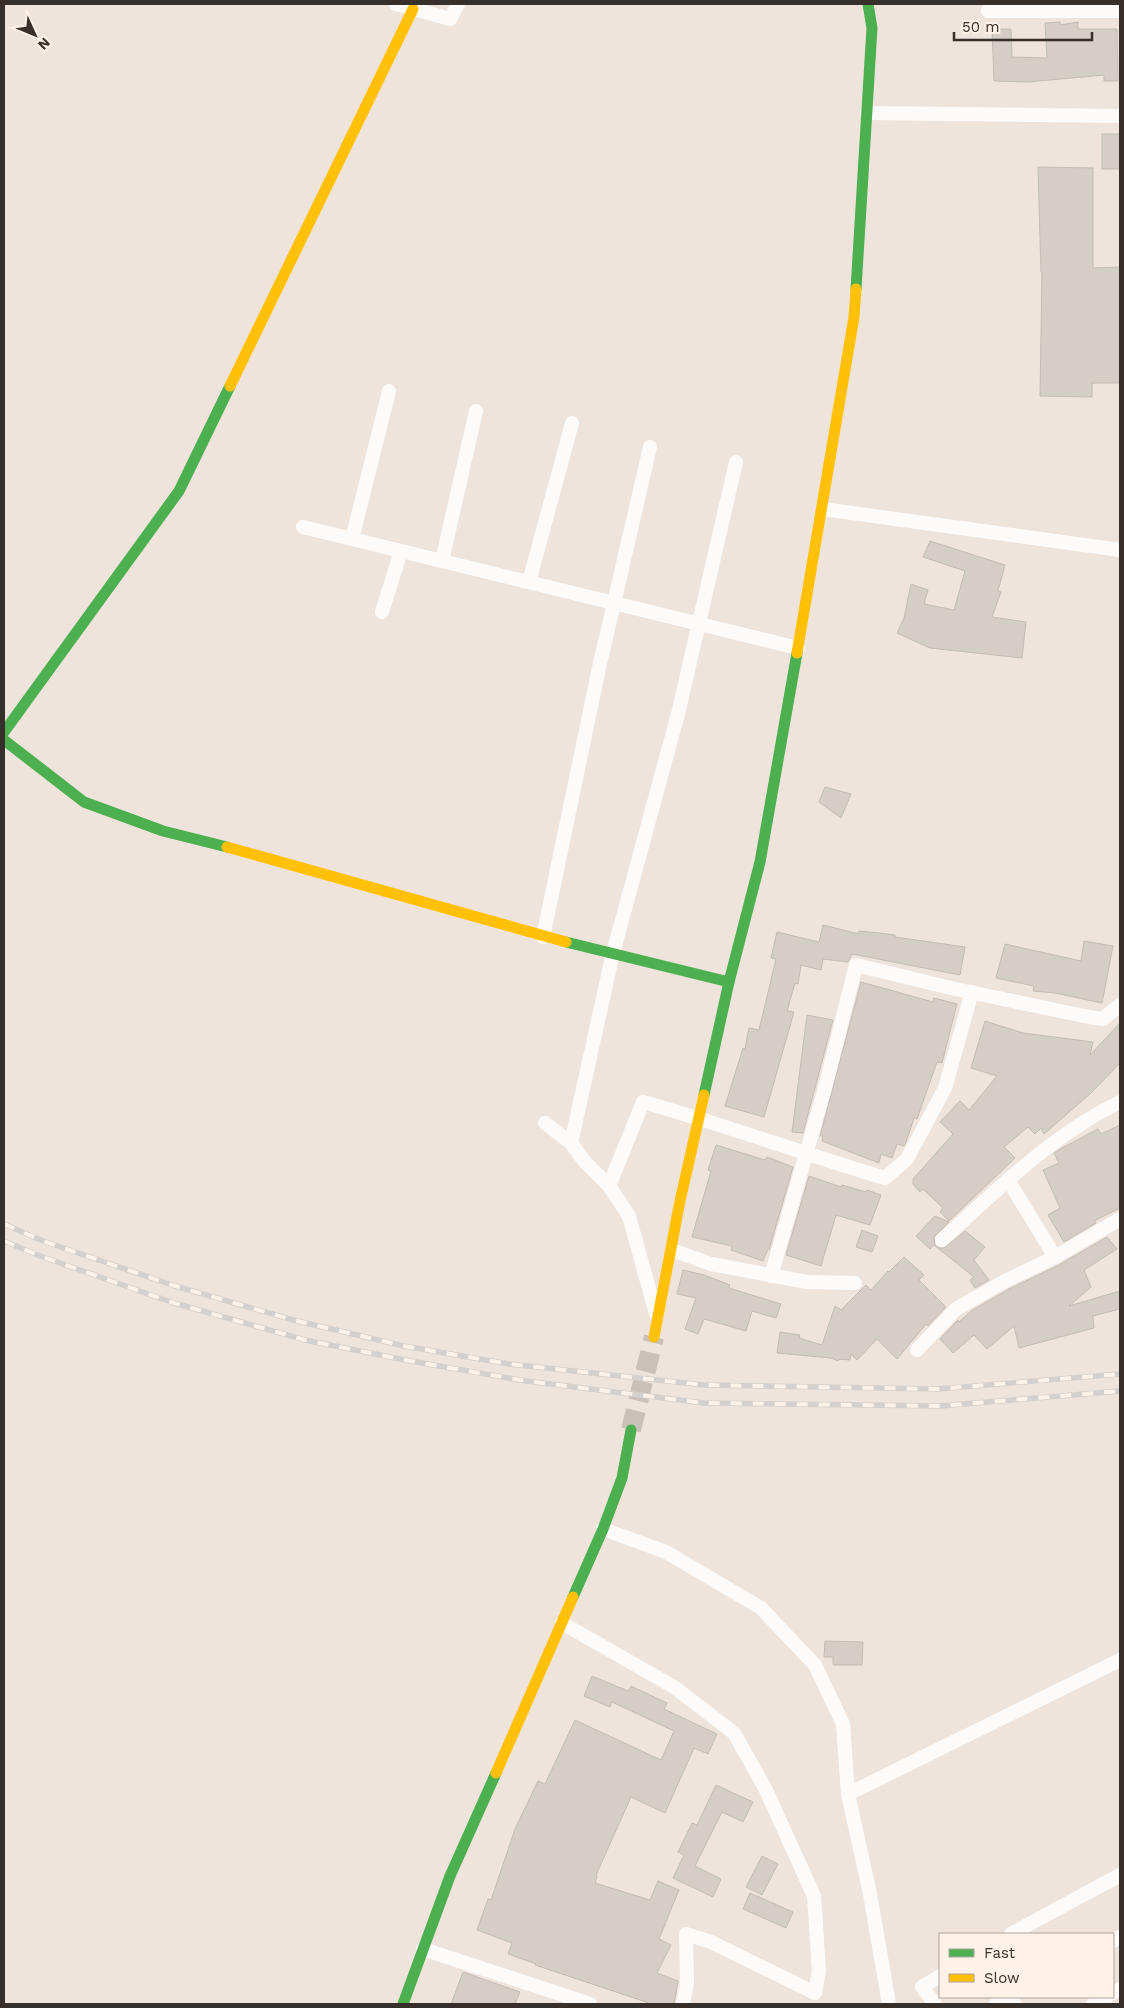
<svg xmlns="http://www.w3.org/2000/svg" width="1124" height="2008" font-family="'Work Sans',sans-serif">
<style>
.building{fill:#d5cec6;stroke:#c2bcb4}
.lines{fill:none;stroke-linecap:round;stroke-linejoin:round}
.secondary-tunnel{stroke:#cac0b7;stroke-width:20;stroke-dasharray:20 10;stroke-linecap:butt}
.street{stroke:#fdfbfa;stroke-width:14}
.fast{stroke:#4caf50;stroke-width:11}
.slow{stroke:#ffc107;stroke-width:11}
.rail-casing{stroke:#d3d0cd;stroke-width:5.5}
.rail{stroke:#fef2e8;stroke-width:4;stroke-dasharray:11;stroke-linecap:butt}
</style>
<rect width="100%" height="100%" fill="#efe4db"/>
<g class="building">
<polygon points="1060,22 1060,25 1078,22 1078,29 1117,29 1118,81 1104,81 1104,75 1028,82 994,81 992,29 1011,29 1012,57 1047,58 1045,23"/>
<rect x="1102" y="134" width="18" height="35"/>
<polygon points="1038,167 1093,168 1093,268 1120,267 1120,383 1092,383 1092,397 1040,396 1042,272 1041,272"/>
<polygon points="930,541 1005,565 998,591 1001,592 992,617 1026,622 1022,658 930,648 897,633 904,618 911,584 928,590 924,604 954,610 965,571 923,557"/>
<polygon points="825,787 851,794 841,818 819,802"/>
<polygon points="823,925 859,934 859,931 879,933 895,935 895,937 965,947 960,975 852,954 848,962 823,959 821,970 801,965 798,984 795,983 787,1011 794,1012 764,1117 725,1106 743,1048 745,1049 749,1028 759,1030 776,959 771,958 777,932 819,942"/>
<polygon points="1084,941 1113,946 1102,1003 1055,993 1033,991 1034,986 996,978 1005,944 1081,961"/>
<polygon points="861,982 933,1002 934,998 957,1004 942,1063 937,1062 917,1119 914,1118 906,1142 904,1146 897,1144 892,1158 881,1154 879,1163 822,1141 823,1136 820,1136"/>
<polygon points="807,1015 833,1020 803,1133 792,1132"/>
<polygon points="985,1021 1023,1033 1093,1042 1090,1055 1120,1023 1120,1063 1091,1093 1044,1134 1041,1128 1035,1134 1028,1127 1004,1147 1015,1158 949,1221 940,1212 943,1208 923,1189 920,1192 913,1184 913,1179 953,1134 940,1122 960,1101 969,1110 997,1076 971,1068"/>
<polygon points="1120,1125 1120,1208 1094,1221 1096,1223 1064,1242 1048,1215 1060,1208 1043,1170 1059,1163 1054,1153 1062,1148 1098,1129 1101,1134"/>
<polygon points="716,1145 765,1160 767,1157 793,1167 769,1250 768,1249 763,1261 731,1250 732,1246 692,1237 711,1171 708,1170"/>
<polygon points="809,1176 841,1187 842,1185 866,1192 867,1190 881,1195 870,1225 836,1215 821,1266 786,1255"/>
<polygon points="935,1216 949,1222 934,1237 935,1246 940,1248 944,1248 965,1231 985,1247 974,1260 989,1280 975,1288 970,1280 974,1277 934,1245 930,1249 916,1236"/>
<polygon points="862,1230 878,1236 872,1252 856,1247"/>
<polygon points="1107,1237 1117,1249 1084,1270 1091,1287 1069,1306 1120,1291 1120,1309 1093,1316 1094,1328 1019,1348 1014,1326 987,1349 974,1335 953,1353 940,1339 958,1320 959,1322 971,1311 1009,1289 1059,1265"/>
<polygon points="904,1257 924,1275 919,1280 946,1307 928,1326 926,1324 897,1359 877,1339 857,1360 851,1354 850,1360 839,1359 838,1361 831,1358 777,1353 780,1332 800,1335 799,1338 822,1345 835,1306 841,1310 866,1285 871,1290 888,1271 889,1272"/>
<polygon points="683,1270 704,1275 730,1285 729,1288 781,1304 776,1318 752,1311 746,1331 704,1319 698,1334 685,1329 696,1298 677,1294"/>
<polygon points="825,1641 863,1642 862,1665 833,1665 833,1657 824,1657"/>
<polygon points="592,1676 628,1691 631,1686 667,1703 664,1709 717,1734 708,1754 694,1748 665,1813 631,1797 596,1875 597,1876 595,1883 650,1900 658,1881 679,1890 659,1939 671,1945 657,1973 678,1981 674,2004 652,2004 535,1965 536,1964 508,1954 512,1943 477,1930 488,1899 491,1900 515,1829 538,1781 545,1784 575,1720 661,1760 674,1731 612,1702 610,1707 584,1696"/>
<polygon points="716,1785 753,1802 743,1822 722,1812 695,1866 721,1879 713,1897 673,1878 684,1855 678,1852 692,1823 697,1825"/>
<polygon points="762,1856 778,1864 762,1895 746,1887"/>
<polygon points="750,1893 793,1912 786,1928 743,1909"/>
<polygon points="463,1972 520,1992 515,2004 451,2004"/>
</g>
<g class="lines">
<polyline class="secondary-tunnel" points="631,1430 654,1337"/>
<g class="street">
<polyline points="396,4 450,19 458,4"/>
<polyline points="991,4 988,11 1120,11"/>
<polyline points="867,113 1120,116"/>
<polyline points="823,509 1120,550"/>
<polyline points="303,527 798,648"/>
<polyline points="352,539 389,391"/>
<polyline points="442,561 476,411"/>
<polyline points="529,582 572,423"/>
<polyline points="382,612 401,551"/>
<polyline points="543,937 599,668 650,447"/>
<polyline points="545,1123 571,1143 585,1162 609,1186 629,1216 656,1314"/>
<polyline points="571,1143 613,953 678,714 736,462"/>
<polyline points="1008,1180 1055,1257"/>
<path d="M609 1186 643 1102C725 1125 804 1154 885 1178L907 1159 945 1088 972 992"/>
<path d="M942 1240C998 1189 1052 1135 1120 1102"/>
<polyline points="672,1250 711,1264 807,1282 855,1283"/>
<polyline points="771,1276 825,1088 856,965 955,989 1089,1017 1103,1019 1120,1005"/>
<polyline points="917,1350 956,1309 1005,1281 1055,1257 1120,1219"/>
<polyline points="603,1529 666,1552 761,1608 815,1665 843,1724 848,1794 870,1894 889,2004"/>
<polyline points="562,1623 674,1687 734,1733 765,1788 814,1896 819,1971 815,1993 711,1942 686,1934 687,1984 683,2004"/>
<polyline points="848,1794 1120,1660"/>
<polyline points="1011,1934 1120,1875"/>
<polyline points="1113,1941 1120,1937"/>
<polyline points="423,1949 590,2004"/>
<polyline points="1113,1993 1120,1989"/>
<polyline points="935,2004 922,1987 940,1976"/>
<polyline points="996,2004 1009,1997 1015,2004"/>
<polyline points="1093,2004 1107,1997"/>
</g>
<g class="fast">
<polyline points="856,289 872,28 868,4"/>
<polyline points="4,732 179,491 230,386"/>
<polyline points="4,740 84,802 163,831 227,847"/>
<polyline points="566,942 729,982"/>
<polyline points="704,1095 729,982 760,862 797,653"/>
<polyline points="573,1597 603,1529 622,1478 631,1430"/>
<polyline points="403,2004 450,1876 496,1773"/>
</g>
<g class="slow">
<polyline points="230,386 413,9"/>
<polyline points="797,653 854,317 856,289"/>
<polyline points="227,847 566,942"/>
<polyline points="654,1337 680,1201 704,1095"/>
<polyline points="496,1773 573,1597"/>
</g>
<defs>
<g id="rail">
<polyline points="4,1224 43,1241 172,1285 293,1320 404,1346 509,1364 704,1385 938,1389 1120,1374"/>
<polyline points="4,1241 40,1256 174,1303 305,1340 410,1361 526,1381 704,1403 940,1406 1120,1391"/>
</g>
</defs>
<use href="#rail" class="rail-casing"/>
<use href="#rail" class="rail"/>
</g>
<rect width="1124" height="2008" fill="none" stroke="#372f29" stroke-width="10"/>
<rect x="939" y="1933" width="175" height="65" fill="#fef2e8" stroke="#aea49c"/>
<rect x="949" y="1949" width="25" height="8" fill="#4caf50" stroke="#aea49c"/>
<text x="984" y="1958" font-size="15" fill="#372f29">Fast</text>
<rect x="949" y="1974" width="25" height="8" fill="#ffc107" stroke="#aea49c"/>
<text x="984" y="1983" font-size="15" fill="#372f29">Slow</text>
<g transform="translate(35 35) rotate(134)" stroke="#fef2e8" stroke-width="4" paint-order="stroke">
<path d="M0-4L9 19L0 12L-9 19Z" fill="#372f29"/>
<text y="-8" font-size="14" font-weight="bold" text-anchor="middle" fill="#372f29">N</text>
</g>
<path d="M954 32v8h138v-8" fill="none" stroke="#372f29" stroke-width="2.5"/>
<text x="962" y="32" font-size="15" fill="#372f29" stroke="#fef2e8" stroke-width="4" paint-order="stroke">50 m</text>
</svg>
